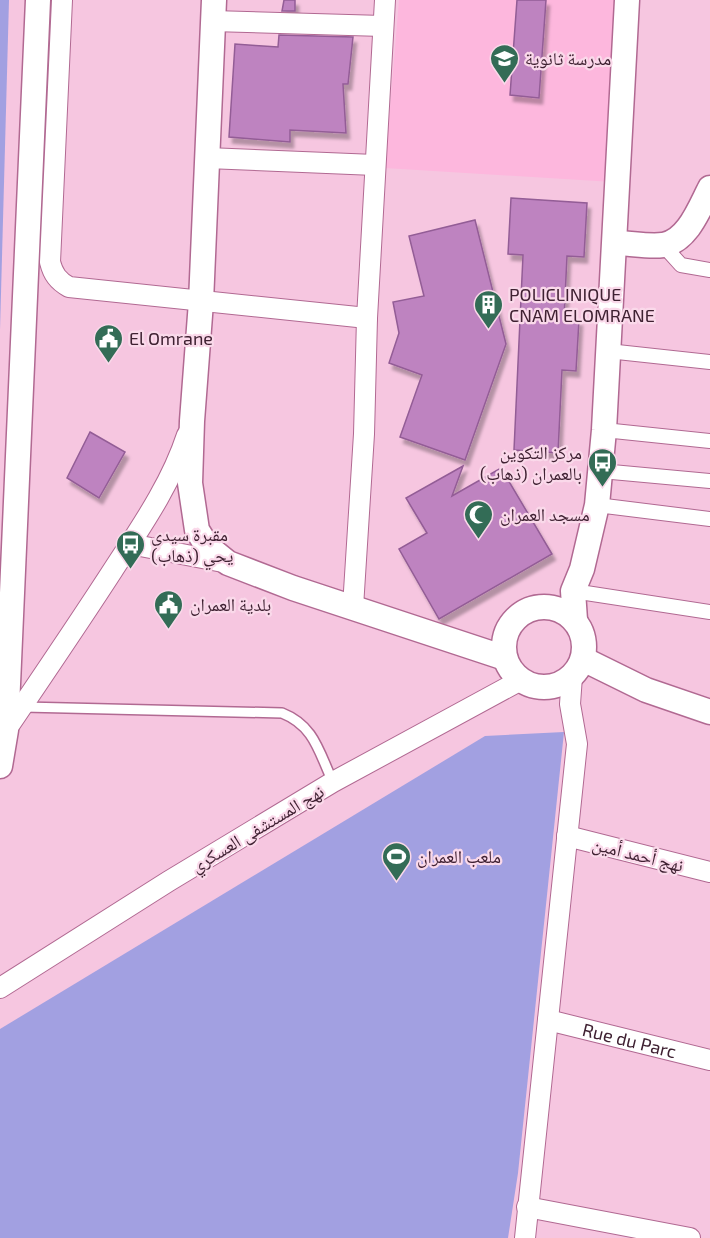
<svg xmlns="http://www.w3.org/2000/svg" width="710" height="1238" font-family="'Exo 2','Noto Naskh Arabic',sans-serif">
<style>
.built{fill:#fdb7dd}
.green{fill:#a2a0e1}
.building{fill:#be83c0;stroke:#935d96;stroke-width:1.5;filter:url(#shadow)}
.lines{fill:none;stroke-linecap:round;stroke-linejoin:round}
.service-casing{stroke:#b16992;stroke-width:12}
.pedestrian-casing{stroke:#b16992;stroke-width:16}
.minor-casing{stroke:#b16992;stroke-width:22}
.tertiary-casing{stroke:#b16992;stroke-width:27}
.service{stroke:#fff;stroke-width:9}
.pedestrian{stroke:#fff;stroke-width:14}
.minor{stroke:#fff;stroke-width:20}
.tertiary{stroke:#fff;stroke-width:24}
.labels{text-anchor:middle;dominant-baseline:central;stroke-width:4.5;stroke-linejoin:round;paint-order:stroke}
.poi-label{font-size:18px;fill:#3f2132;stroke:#fad9ea;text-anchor:start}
.street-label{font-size:18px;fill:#3f2132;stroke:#fad9ea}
</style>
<defs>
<filter id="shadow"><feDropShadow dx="3.5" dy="6" stdDeviation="1.5" flood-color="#0004"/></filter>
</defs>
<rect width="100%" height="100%" fill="#f6c6e0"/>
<polygon class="built" points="399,0 618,0 613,182 385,168"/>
<g class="green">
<polygon points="0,0 9,0 0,330"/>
<polygon points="564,732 518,1173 508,1238 0,1238 0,1029 485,736"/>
</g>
<g class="building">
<polygon points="284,0 295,0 295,11 282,11"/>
<polygon points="517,0 546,0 539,98 510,95"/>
<polygon points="279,35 353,37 348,84 343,84 346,133 290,130 290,142 229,137 235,44 278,47"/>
<polygon points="511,198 587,203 584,257 567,256 564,319 579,320 576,371 562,370 558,453 514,450 523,255 508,254"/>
<polygon points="475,220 506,344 465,460 400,437 422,375 389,363 399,333 393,302 424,296 409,236"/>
<polygon points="90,432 125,452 99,498 67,478"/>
<polygon points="463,466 452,496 501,468 552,554 439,619 399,549 427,533 406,498"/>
</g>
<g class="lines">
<defs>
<path id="service" d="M24 707 282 713C315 726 319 753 333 782"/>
<g id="pedestrian">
<polyline points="663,245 681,265 710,270"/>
<polyline points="608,351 710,362"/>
<polyline points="604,430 710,441"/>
<polyline points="601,471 710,481"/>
<polyline points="597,505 710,519"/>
<polyline points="573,591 710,612"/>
</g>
<g id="minor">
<path d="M62 0 50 262C53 274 58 281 69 287L367 318"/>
<polyline points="212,21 383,26"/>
<polyline points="207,158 375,165"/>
<polyline points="130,544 228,563"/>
<polyline points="353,607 364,434 367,318 385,0"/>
<path d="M6 730C42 677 78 624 113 570 141 527 171 484 187 435"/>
<polyline points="567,836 710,872"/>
<polyline points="0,988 169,881 333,782 521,680"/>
<path id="s1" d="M548 1020 710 1060"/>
<polyline points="527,1207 690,1238"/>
<polyline points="525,1238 577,744 570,704 572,676"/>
</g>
<g id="tertiary">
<polyline points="214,0 201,302 192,421 190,483 197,530 207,546 228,563 293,588 505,658"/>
<path d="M616 243C630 243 648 247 663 245 688 241 700 207 710 188"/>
<circle cx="544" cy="647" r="40"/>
<polyline points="575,620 573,591 582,569 597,505 604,430 627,0"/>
<polyline points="583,659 646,690 710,712"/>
<polyline points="0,766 6,730 38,0"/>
</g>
</defs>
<use href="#service" class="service-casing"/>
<use href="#pedestrian" class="pedestrian-casing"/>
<use href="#minor" class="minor-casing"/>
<use href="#tertiary" class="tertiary-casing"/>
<use href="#service" class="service"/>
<use href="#pedestrian" class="pedestrian"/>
<use href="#minor" class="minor"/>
<use href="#tertiary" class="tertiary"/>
</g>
<defs>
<symbol id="school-pin" viewBox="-11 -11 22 30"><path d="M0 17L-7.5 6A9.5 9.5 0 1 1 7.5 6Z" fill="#336c56" stroke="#fad9ea"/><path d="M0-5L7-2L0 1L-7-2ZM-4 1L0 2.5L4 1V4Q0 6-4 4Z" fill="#fff"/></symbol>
<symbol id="building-pin" viewBox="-11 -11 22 30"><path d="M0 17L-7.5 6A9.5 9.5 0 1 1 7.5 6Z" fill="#336c56" stroke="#fad9ea"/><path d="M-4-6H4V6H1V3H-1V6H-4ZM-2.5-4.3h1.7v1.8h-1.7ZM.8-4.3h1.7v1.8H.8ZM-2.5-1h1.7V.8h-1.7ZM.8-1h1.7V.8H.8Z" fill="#fff"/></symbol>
<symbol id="civic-pin" viewBox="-11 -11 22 30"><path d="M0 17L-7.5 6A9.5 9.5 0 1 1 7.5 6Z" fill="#336c56" stroke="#fad9ea"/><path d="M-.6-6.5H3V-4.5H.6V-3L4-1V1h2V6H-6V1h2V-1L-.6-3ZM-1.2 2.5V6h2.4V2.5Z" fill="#fff"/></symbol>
<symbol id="bus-pin" viewBox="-11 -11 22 30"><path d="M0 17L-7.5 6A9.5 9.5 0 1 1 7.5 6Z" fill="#336c56" stroke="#fad9ea"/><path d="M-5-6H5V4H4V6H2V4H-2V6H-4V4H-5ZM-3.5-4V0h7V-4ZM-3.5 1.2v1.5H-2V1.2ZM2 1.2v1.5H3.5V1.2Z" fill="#fff"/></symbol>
<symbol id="mosque-pin" viewBox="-11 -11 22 30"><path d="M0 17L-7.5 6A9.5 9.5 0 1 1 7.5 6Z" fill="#336c56" stroke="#fad9ea"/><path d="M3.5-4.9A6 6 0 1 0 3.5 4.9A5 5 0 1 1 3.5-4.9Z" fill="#fff"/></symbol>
<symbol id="stadium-pin" viewBox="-11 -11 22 30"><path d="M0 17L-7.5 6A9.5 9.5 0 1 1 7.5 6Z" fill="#336c56" stroke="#fad9ea"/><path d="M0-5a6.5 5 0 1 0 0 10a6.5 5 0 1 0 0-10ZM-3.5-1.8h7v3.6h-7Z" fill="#fff"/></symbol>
</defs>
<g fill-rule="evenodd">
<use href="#school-pin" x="488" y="42" width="33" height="45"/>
<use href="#building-pin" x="472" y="288" width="33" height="45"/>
<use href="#civic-pin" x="92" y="322" width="33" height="45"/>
<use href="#bus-pin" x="586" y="446" width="33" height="45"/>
<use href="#mosque-pin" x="462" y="498" width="33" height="45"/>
<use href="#bus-pin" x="114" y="528" width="33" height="45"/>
<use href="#civic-pin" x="152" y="588" width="33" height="45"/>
<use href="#stadium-pin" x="380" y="840" width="33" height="45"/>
</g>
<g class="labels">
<g class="poi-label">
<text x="525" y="58">مدرسة ثانوية</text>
<text x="509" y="294">POLICLINIQUE<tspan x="509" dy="21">CNAM ELOMRANE</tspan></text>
<text x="129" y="338">El Omrane</text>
<text x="582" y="452" text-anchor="end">مركز التكوين<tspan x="582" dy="21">بالعمران (ذهاب)</tspan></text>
<text x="500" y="514">مسجد العمران</text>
<text x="151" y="534">مقبرة سيدي<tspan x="151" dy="21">يحي (ذهاب)</tspan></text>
<text x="190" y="604">بلدية العمران</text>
<text x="417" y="856">ملعب العمران</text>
</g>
<g class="street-label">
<text transform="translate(257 828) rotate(-31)">نهج المستشفى العسكري</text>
<text transform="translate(638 854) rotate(14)">نهج أحمد أمين</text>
<text stroke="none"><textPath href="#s1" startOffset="84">Rue du Parc</textPath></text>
</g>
</g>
</svg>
